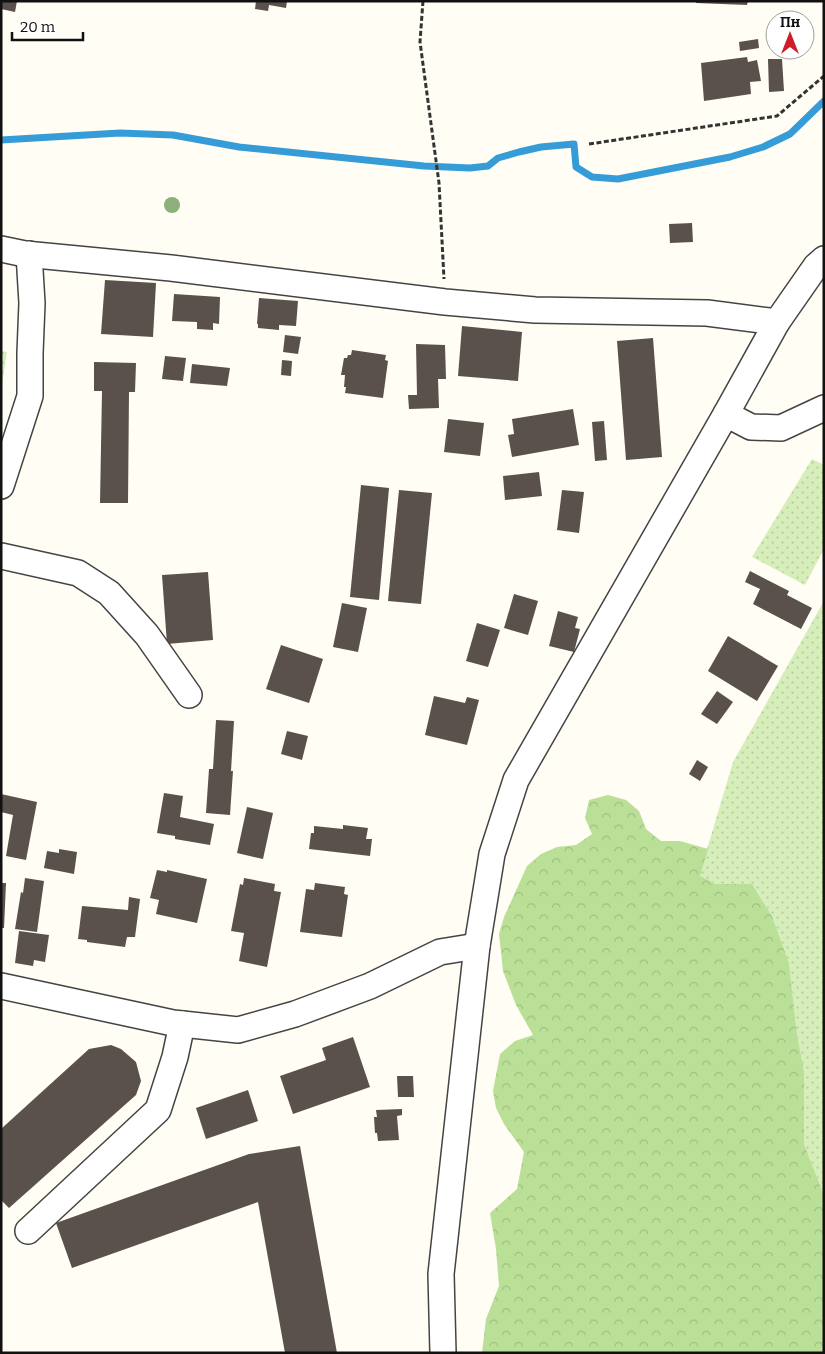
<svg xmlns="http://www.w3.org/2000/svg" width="825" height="1354" font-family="Bitter,serif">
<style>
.grass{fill:url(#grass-dots)}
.forest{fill:url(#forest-crowns)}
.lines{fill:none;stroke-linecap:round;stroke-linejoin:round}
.stream{stroke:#369cd7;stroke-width:7}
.building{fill:#5a514c}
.minor-casing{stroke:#444;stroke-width:28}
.path{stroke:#333;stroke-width:3;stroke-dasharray:5 2.5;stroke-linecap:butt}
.minor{stroke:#fff;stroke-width:25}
.tree{fill:#8daf7c}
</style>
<defs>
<pattern id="grass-dots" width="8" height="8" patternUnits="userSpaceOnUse" patternTransform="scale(1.25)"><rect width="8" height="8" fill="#d6eeba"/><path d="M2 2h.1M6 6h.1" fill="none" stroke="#b7cb9f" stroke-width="1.8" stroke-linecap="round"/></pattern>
<pattern id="forest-crowns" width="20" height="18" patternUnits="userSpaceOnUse" patternTransform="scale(1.25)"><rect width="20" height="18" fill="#bae098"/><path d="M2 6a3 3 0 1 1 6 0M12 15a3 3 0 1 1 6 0" fill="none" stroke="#9fbf82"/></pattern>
</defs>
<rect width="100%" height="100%" fill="#fffdf4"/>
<g class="grass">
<polygon points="1,351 7,352 1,390"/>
<polygon points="812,459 824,465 824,549 805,585 752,557"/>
<polygon points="824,601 824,1195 804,1144 804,1071 797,1034 789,963 772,916 752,884 715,884 699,876 733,762"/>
</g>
<polygon class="forest" points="608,795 626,800 639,811 646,829 661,841 680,841 708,849 700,876 715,884 752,884 772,916 789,963 797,1034 804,1071 804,1144 824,1195 824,1353 482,1353 486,1319 499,1286 496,1249 490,1213 517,1189 524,1152 504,1124 496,1108 493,1091 500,1054 515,1041 533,1035 516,1005 503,971 499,934 504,917 527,866 541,854 557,847 576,845 592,834 585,818 589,800"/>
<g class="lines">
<polyline class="stream" points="1,140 120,133 173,135 239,147 424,166 470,168 488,166 498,158 519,152 541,147 574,144 576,167 592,177 618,179 730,157 763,147 790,134 824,101"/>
</g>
<g class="building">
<polygon points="1,1 17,1 15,12 1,9"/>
<polygon points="256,1 287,1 286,8 269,5 268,11 255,9"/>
<polygon points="696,1 748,1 747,5 696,3"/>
<polygon points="758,39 759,48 740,51 739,42"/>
<polygon points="747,57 748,62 757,60 761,81 750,82 751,94 704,101 701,63"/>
<polygon points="768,59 782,59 784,91 769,92"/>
<polygon points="692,223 693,242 670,243 669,224"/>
<polygon points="105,280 156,283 153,337 101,334"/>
<polygon points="174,294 220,297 219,324 213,323 213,330 197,329 197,322 172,321"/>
<polygon points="259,298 298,301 296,326 279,325 279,330 258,328 258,324 257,324"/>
<polygon points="462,326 522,332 518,381 458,376"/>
<polygon points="285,335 301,337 298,354 283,352"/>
<polygon points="653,338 662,457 626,460 617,341"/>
<polygon points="416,344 445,345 446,379 438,379 439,408 409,409 408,395 417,395"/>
<polygon points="352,350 386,355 385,360 388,361 383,398 345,393 346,387 344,387 345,375 341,375 344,358 347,358 348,355 351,355"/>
<polygon points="165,356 186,358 183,381 162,379"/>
<polygon points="282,360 292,361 291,376 281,375"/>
<polygon points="94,362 136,363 135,392 129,392 128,503 100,503 102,391 94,391"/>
<polygon points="192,364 230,368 227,386 190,383"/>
<polygon points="573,409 579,445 512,457 508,435 514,434 512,419"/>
<polygon points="448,419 484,423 480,456 444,452"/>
<polygon points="604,421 607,460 595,461 592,422"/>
<polygon points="539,472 542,496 505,500 503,476"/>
<polygon points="361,485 389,488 379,600 350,597"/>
<polygon points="399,490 432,493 421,604 388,601"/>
<polygon points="562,490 584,492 579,533 557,530"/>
<polygon points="750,571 789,591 787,595 812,608 801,629 753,604 760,589 745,582"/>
<polygon points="208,572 213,640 167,644 162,575"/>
<polygon points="514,594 538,601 528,635 504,628"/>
<polygon points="342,603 367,608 358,652 333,647"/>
<polygon points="558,611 578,617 575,628 580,629 574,652 549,646"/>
<polygon points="477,623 500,630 488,667 466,661"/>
<polygon points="728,636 778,666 757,701 708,671"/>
<polygon points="281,645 323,659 309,703 266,689"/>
<polygon points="717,691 733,702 717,724 701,714"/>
<polygon points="434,696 465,703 467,697 479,700 467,745 425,735"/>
<polygon points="216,720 234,721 231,771 233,771 230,815 206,813 209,769 213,769"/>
<polygon points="287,731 308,736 302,760 281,754"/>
<polygon points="697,760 708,767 700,781 689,774"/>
<polygon points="164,793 183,796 180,817 214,824 210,845 175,839 175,836 157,833"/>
<polygon points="1,794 37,802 26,860 6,856 13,815 1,812"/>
<polygon points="247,807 273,813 263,859 237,853"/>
<polygon points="343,825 368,828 366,839 372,839 370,856 309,849 311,833 314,833 314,826 343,829"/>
<polygon points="59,849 77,852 74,874 44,868 47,851 59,853"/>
<polygon points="157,870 167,872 167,870 207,879 197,923 156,914 159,900 150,898"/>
<polygon points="25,878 44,881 37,932 15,929 21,892 23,893"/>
<polygon points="244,878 275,884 274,891 281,892 267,967 239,961 244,933 231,931 240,884 243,885"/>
<polygon points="1,883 6,883 4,928 1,928"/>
<polygon points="315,883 345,887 344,894 348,895 342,937 300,932 306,889 314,890"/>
<polygon points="129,897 140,899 135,937 127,937 125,947 87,942 87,940 78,939 82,906 128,910"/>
<polygon points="19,931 49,935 45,962 34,960 33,966 15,963"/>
<polygon points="353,1037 370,1087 293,1114 280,1076 326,1060 322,1048"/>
<polygon points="111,1045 121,1049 136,1062 141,1081 136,1095 9,1208 1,1200 1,1129 89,1049"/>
<polygon points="397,1076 413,1076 414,1097 398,1097"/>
<polygon points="248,1090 258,1121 206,1139 196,1108"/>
<polygon points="402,1109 402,1115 397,1116 399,1140 378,1141 377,1133 375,1133 374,1117 377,1117 376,1110"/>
<polygon points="300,1146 337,1353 285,1353 258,1202 72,1268 56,1223 249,1154"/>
</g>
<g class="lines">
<defs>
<g id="minor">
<polyline points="1,249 25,254 171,268 445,302 535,310 707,313 777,322"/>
<polyline points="726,414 751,427 781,428 824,408"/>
<polyline points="1,486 30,396 30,353 32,303 29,254"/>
<polyline points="1,556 78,573 109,593 147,635 189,695"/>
<polyline points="1,986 173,1023 238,1030 295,1014 370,986 440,952 477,946"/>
<polyline points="28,1231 158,1110 175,1057 182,1024"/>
<polyline points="443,1353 441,1274 477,946 492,854 516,780 726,414 777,322 816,266 824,259"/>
</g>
</defs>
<use href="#minor" class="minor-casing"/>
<g class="path">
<polyline points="423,1 420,42 439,183 444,279"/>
<polyline points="589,144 777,116 824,76"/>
</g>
<use href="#minor" class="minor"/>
</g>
<circle class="tree" cx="172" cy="205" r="8"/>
<rect width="825" height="1354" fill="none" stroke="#111111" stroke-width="5"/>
<g transform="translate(790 35)"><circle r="24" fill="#ffffff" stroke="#a0a0a0"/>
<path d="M0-4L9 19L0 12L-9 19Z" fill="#cd1d2b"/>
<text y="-8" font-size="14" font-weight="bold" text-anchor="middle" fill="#111111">Пн</text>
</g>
<path d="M12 32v8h71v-8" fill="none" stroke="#111111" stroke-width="2.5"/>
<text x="20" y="32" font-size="15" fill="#111111" stroke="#ffffff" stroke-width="4" paint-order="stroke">20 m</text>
</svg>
